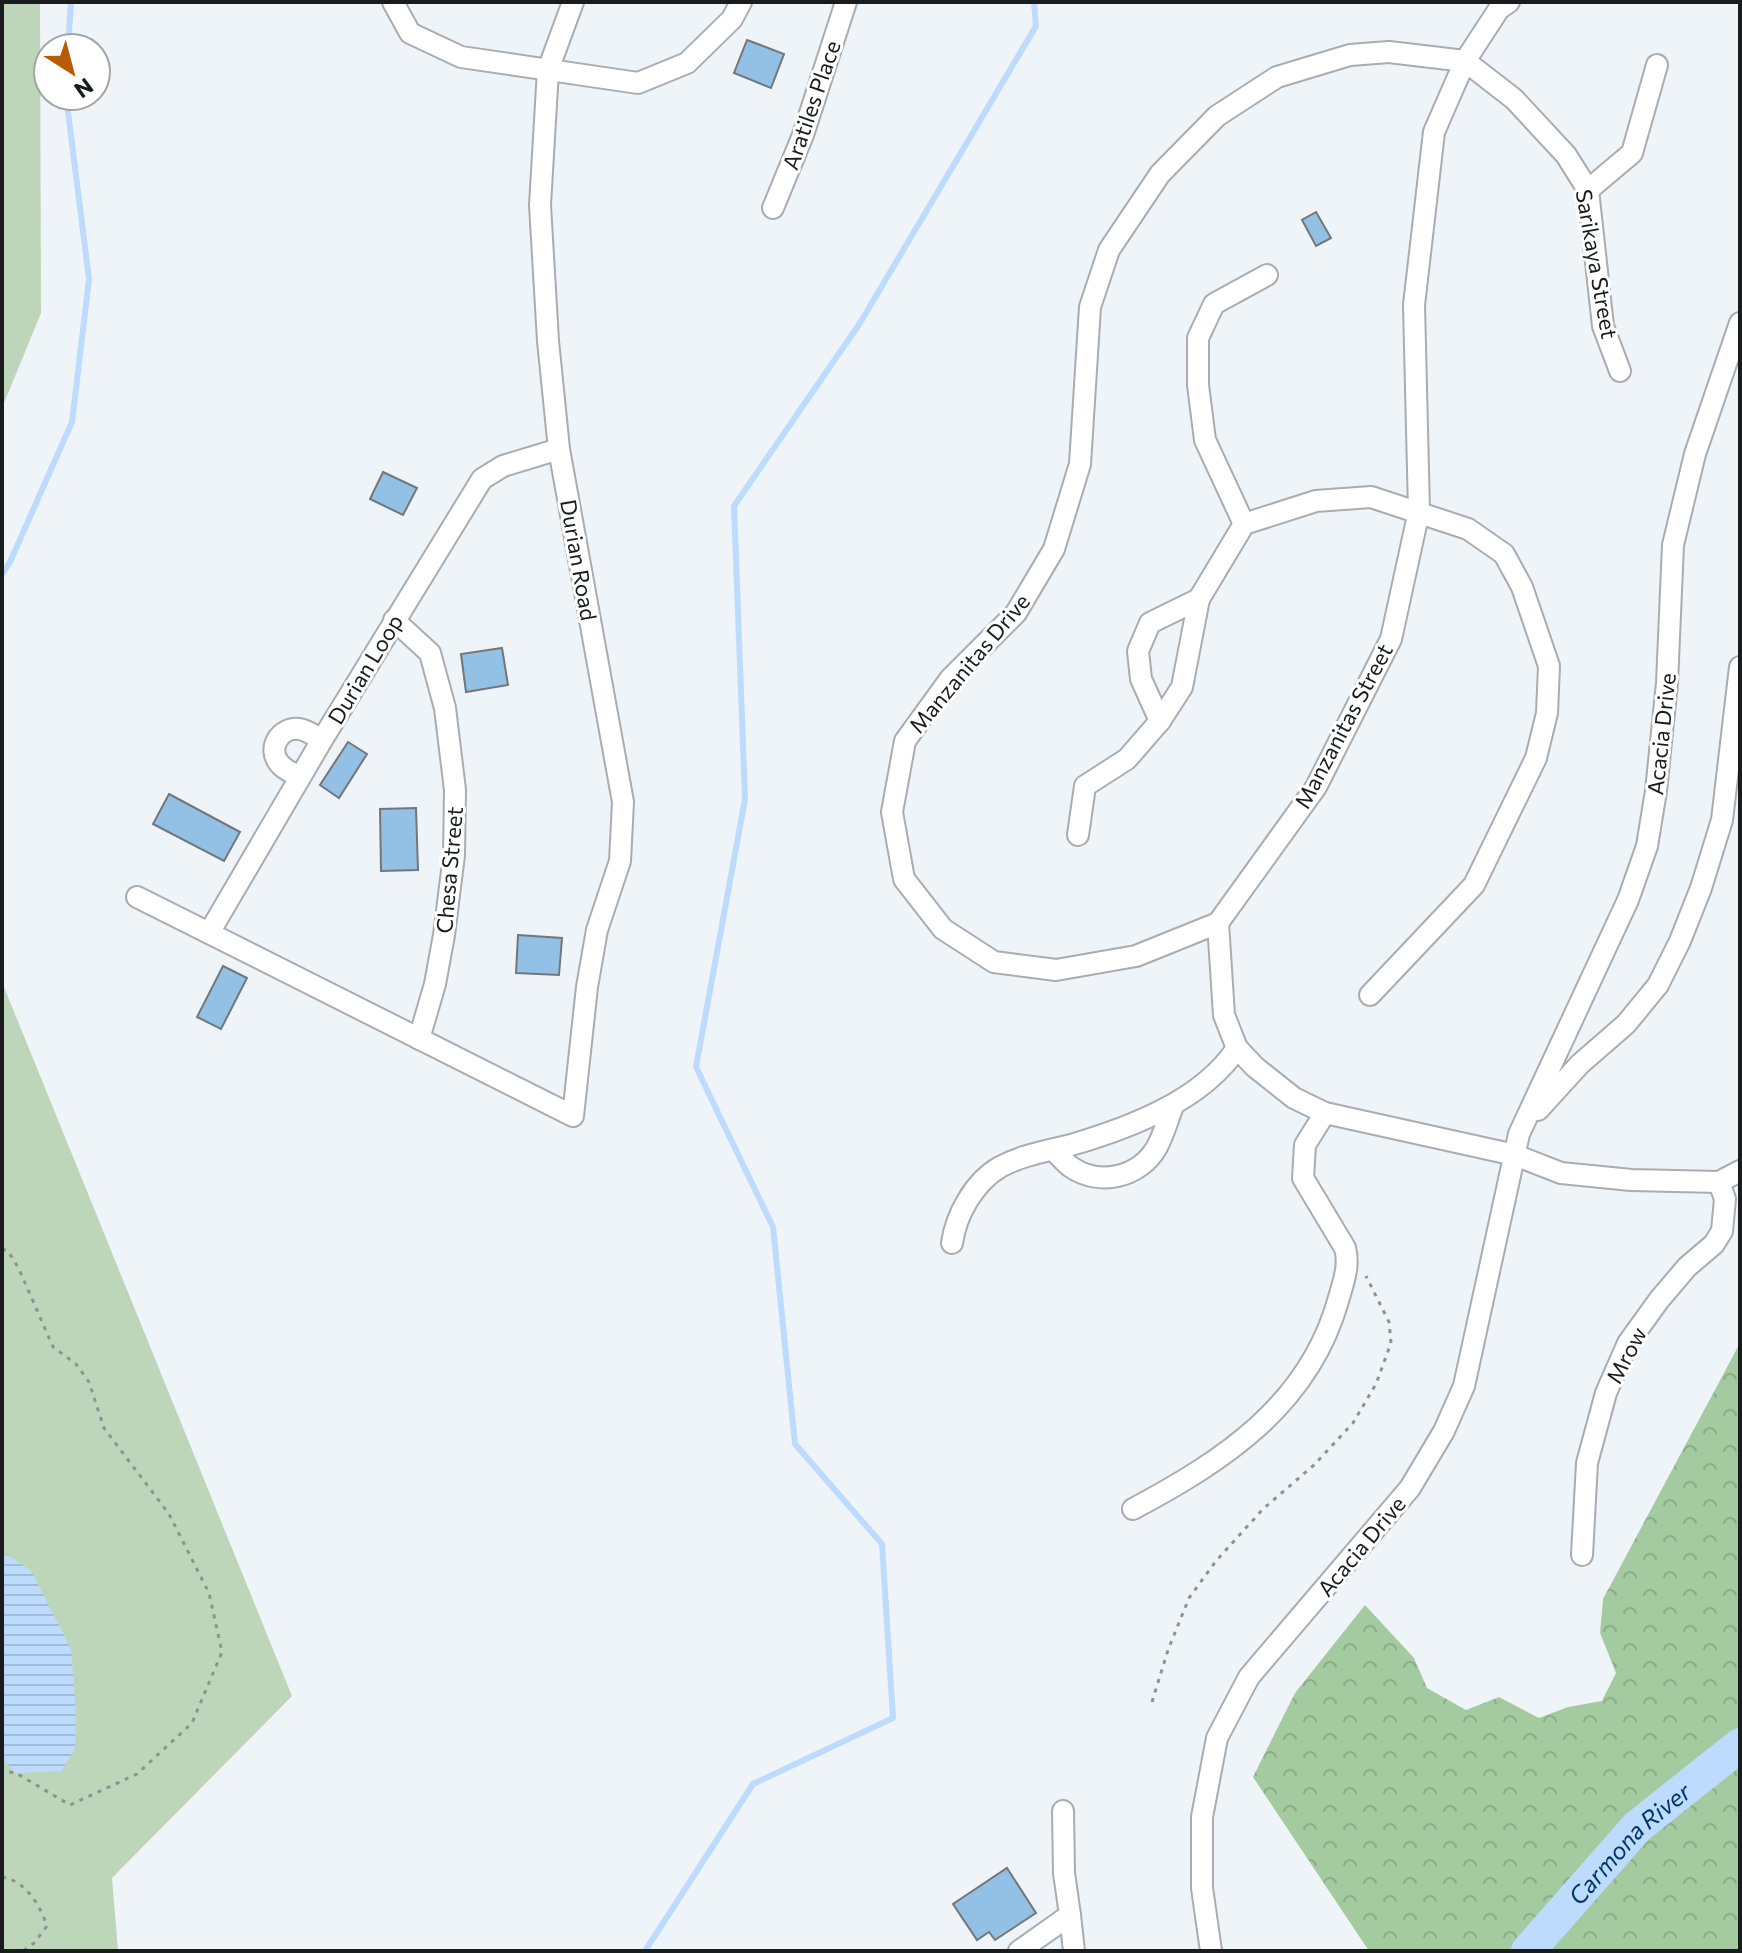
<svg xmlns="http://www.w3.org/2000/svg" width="1742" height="1953" font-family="Commissioner,sans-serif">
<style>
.grass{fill:#bdd6ba}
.forest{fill:url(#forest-crowns)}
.water{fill:url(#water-rules)}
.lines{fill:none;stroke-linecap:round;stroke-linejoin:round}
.stream{stroke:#bddbfe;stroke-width:6}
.river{stroke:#bddbfe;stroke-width:34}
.building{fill:#93c0e5;stroke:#73777b;stroke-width:2}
.minor-casing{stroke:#a9adb1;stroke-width:24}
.path{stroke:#8e9294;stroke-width:3;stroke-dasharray:4 6;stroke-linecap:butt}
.minor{stroke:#fff;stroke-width:20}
.labels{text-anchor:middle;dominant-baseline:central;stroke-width:6;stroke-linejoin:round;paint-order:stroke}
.street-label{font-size:22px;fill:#191b1c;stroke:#fff}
.water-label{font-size:24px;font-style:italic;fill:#003667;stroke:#fff}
</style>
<defs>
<pattern id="forest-crowns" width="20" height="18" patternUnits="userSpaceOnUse" patternTransform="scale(2)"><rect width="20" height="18" fill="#a4ca9f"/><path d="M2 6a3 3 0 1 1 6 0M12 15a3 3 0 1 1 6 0" fill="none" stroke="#8dad88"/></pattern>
<pattern id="water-rules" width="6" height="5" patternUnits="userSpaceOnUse" patternTransform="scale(2)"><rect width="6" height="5" fill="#bddbfe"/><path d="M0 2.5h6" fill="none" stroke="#a2bbd9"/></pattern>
</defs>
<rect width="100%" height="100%" fill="#eff4f8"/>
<g class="grass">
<polygon points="2,2 40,2 41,313 2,408"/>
<polygon points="2,982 292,1696 112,1878 118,1951 2,1951"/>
</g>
<polygon class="forest" points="1740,1343 1740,1951 1369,1951 1253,1777 1295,1693 1365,1605 1414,1658 1427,1688 1466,1710 1499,1697 1539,1718 1568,1707 1602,1701 1616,1673 1600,1633 1603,1599"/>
<polygon class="water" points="8,1555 31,1571 71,1649 76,1714 75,1749 61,1771 16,1773 2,1758 2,1558"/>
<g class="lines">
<g class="stream">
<polyline points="68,48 71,2"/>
<polyline points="2,574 10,562 72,422 89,279 66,96"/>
<polyline points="645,1951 753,1784 893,1718 882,1544 795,1444 773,1227 696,1067 745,799 734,506 860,323 1036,26 1034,2"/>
</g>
<path class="river" id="s1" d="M1528 1951 1637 1827 1740 1745"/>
</g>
<g class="building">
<polygon points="747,40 784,54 771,88 734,73"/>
<polygon points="1316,212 1331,238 1316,246 1302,220"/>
<polygon points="383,472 417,488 403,515 370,499"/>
<polygon points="502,648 508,685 466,692 461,654"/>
<polygon points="348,742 367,754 339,798 320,785"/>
<polygon points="169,794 240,832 224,861 153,824"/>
<polygon points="416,808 418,870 381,871 380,809"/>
<polygon points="518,935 562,938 559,975 516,973"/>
<polygon points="223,966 247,978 221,1029 197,1017"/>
<polygon points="1007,1868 1036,1913 995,1940 989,1932 977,1940 953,1904"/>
</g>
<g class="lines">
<defs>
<g id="minor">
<polyline points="393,2 410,33 461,57 638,83 687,63 732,19 741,2"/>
<polyline points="1509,2 1499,9 1465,61 1434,132 1414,305 1419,511 1391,639 1316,787 1218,923 1224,1015 1237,1048 1255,1067 1294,1098 1325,1113 1515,1155 1561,1173 1631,1180 1719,1182 1740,1171"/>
<polyline points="1588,190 1632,153 1657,65"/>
<polyline points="773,208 803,135 846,2"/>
<polyline points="559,449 503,466 482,479 322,740 209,933 573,1116 587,987 597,930 620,861 623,802 559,449 548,341 540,205 548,70 573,2"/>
<polyline points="1244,524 1205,440 1198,385 1198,338 1214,304 1267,275"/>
<polyline points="394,620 430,653 445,708 455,790 454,855 444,935 435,984 419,1039"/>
<polyline points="1160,721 1141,679 1138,651 1150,623 1199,599"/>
<path d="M300 777C293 773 284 770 279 763 267 748 280 727 299 729 307 730 315 736 322 740"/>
<polyline points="1078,835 1085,786 1127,759 1160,721 1182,687 1199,599 1244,524 1316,501 1371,497 1468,529 1504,554 1522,587 1549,666 1547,713 1536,758 1474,885 1370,995"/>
<polyline points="137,897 209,933"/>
<polyline points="1218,923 1136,956 1056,970 994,962 943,929 904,879 892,812 905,741 950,679 1016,613 1054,549 1080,464 1090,307 1109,250 1160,174 1217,116 1277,77 1350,55 1389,52 1465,61 1514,99 1566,155 1588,190 1603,326 1620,371"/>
<polyline points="1538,1110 1580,1064 1626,1024 1658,985 1680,941 1701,888 1722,820 1740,667"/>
<path d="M1053 1150C1059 1155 1064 1162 1071 1167 1100 1187 1140 1177 1157 1147 1164 1134 1168 1119 1173 1106"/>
<path d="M952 1243C956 1215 974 1182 1000 1167 1022 1155 1047 1151 1071 1145 1129 1128 1202 1101 1237 1048"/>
<path d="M1133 1509C1223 1461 1308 1406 1338 1301 1343 1283 1350 1266 1345 1248L1303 1178 1305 1145 1325 1113"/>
<polyline points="1582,1555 1587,1463 1606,1393 1628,1343 1659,1300 1687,1267 1714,1244 1722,1231 1725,1199 1719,1182"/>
<polyline points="1063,1811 1064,1873 1070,1915"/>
<polyline points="1019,1951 1070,1915 1074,1951"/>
<polyline points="1211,1951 1202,1888 1202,1817 1217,1738 1249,1677 1410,1488 1444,1431 1464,1386 1519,1134 1628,900 1647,846 1656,791 1667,683 1673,545 1695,454 1740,323"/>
</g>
</defs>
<use href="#minor" class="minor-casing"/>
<g class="path">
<polyline points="2,1249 8,1251 19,1269 53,1347 76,1364 89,1382 104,1428 169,1514 209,1593 222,1652 192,1723 137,1774 70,1805 16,1773 2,1771"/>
<polyline points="1152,1702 1168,1650 1189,1598 1216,1561 1263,1509 1314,1465 1353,1423 1376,1384 1391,1343 1389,1322 1366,1276"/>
<path d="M2 1877C27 1882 39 1904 47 1926L34 1943 23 1951"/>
</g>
<use href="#minor" class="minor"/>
</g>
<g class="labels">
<g class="street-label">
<text transform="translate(811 105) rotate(-71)">Aratiles Place</text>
<text transform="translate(1597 264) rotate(80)">Sarikaya Street</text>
<text transform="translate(579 560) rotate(80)">Durian Road</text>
<text transform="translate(969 663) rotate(-50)">Manzanitas Drive</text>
<text transform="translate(365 669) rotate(-59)">Durian Loop</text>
<text transform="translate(1343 726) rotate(-62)">Manzanitas Street</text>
<text transform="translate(1661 734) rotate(-84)">Acacia Drive</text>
<text transform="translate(449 870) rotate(-85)">Chesa Street</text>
<text transform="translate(1626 1355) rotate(-62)">Mrow</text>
<text transform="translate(1361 1546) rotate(-50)">Acacia Drive</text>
</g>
<g class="water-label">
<text stroke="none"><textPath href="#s1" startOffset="148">Carmona River</textPath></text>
</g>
</g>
<rect width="1742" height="1953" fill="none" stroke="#191b1c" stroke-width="8"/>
<g transform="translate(72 72) rotate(144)"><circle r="38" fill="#ffffff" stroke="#a3a4a4" stroke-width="2"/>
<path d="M0-6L14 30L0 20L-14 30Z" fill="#b75c00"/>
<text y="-12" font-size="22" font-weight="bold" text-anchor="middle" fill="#191b1c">N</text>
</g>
</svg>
